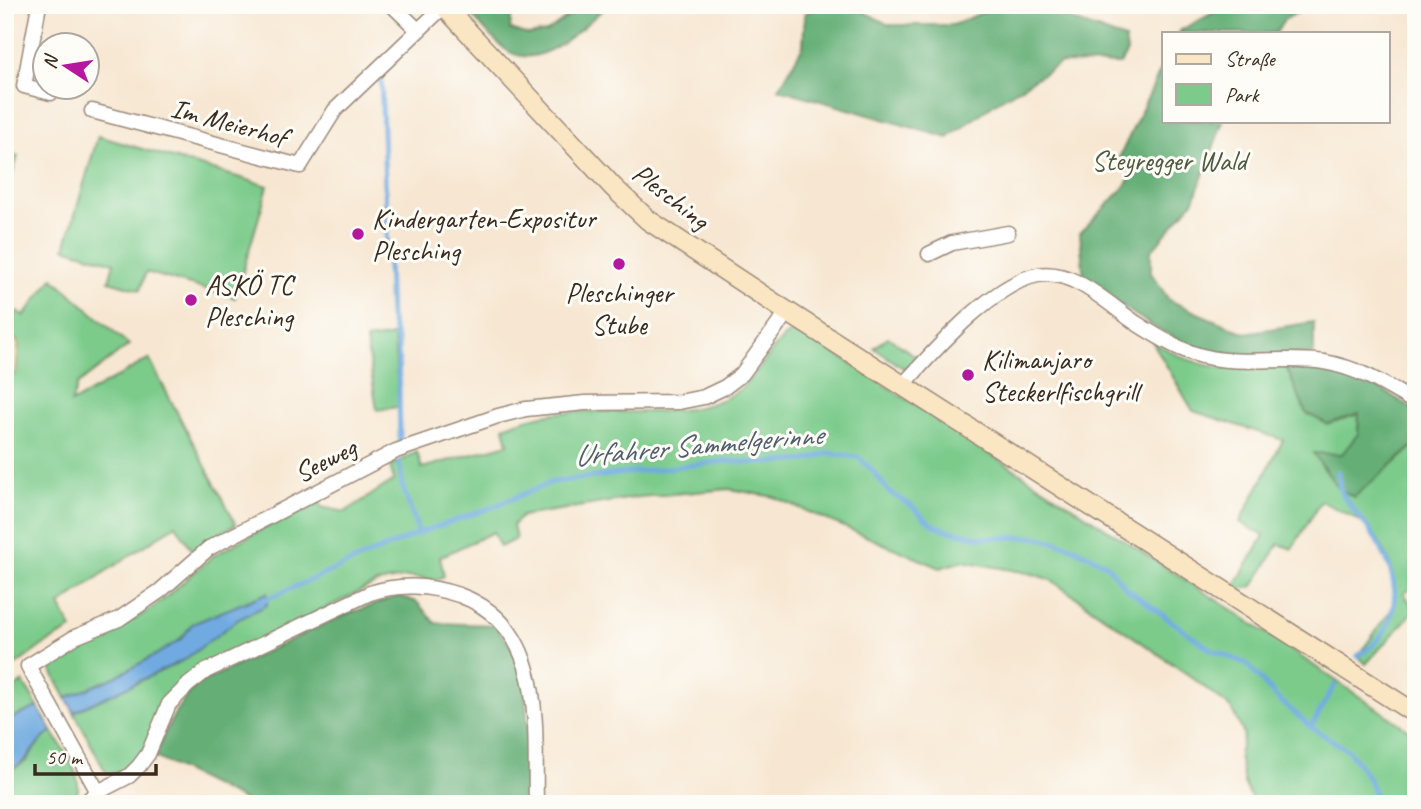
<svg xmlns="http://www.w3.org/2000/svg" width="1421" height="809" font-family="Caveat,sans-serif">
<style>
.green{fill:#7ccb8b;stroke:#5c7a54;stroke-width:2}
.forest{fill:#65af77;stroke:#506c4a;stroke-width:2}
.sand{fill:#eeda9e;stroke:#94825e;stroke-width:2}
.water{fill:#6faae0;stroke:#556a7f;stroke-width:2}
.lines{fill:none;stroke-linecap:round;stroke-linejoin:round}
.stream{stroke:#6faae0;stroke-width:5}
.street-casing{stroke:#998878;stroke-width:17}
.secondary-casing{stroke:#998878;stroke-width:22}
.street{stroke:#fff;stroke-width:14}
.secondary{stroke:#fbe6c3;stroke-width:19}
.poi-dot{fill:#b5179e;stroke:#fdfcf7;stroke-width:2.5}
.labels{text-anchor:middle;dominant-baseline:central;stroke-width:6;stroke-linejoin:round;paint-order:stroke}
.street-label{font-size:28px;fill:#3b2a1e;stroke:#fdfcf7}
.park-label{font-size:28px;fill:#4e5a3f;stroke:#fdfcf7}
.poi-label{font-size:28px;fill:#3b2a1e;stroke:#fdfcf7;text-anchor:start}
.water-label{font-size:30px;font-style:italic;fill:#505d6c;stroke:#fdfcf7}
</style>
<rect width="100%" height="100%" fill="#fdfcf7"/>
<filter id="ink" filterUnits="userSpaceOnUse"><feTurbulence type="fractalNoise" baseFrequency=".0143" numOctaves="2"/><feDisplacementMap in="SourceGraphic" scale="14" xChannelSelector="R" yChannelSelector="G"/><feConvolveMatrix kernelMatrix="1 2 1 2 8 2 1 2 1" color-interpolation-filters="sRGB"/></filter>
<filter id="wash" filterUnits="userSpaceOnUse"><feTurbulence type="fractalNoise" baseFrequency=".00686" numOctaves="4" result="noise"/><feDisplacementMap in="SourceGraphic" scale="28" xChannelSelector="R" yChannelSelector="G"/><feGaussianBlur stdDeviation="1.57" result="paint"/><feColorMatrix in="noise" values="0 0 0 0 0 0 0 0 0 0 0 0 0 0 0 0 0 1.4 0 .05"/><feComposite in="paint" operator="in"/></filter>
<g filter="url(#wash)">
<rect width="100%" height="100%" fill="#f7e7d2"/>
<g class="green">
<polygon points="98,136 268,186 235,298 146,272 140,290 109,281 114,263 65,248"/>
<polygon points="5,155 18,156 5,198"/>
<polygon points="53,278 129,345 78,384 71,403 149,359 236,524 192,550 176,525 105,572 60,605 72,629 43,645 5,673 5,304 24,316"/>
<path d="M804 333 1235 612 1416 735V804H1254L1244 783 1239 755 1244 734 1231 708 1190 676 1051 580 1033 574 963 561 940 568 774 497 729 489 639 497 522 516 513 525 516 539 500 547 493 532 440 557 444 576 436 580 408 577 377 583 195 673 139 758 126 771 111 773 105 771 74 712 184 660 192 624C177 655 98 684 66 698L49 666 75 648 137 618 159 603 214 555 319 499 321 507 345 512 394 480 390 466 417 452 422 468 508 444 504 427C521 420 537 415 556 413 611 407 691 424 739 390 754 379 770 351 784 337L790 334Z"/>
<polygon points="394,336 399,407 377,410 366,340"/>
<polygon points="888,337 918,358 906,370 874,348"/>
<path d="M1152 341C1203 373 1228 369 1286 367L1306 413H1359L1358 434 1342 454H1314L1394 464 1416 444V586L1404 593 1415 610 1366 664 1358 656 1394 606C1399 579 1386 543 1365 525 1353 515 1335 509 1321 501L1292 549 1279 544 1253 586 1241 589 1235 585 1264 536 1240 522 1283 440 1193 411Z"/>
<polygon points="23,682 38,707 5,721 5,695"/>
<path d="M52 731C63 751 83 772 77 796L62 804H5V774L26 761 38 743Z"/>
</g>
<g class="forest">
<path d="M462 5H509L511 18 510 29 528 35 547 32 584 5H608C583 26 539 75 505 49 489 37 476 19 462 5Z"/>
<polygon points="829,5 851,5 889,25 953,25 1000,5 1040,5 1044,10 1125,39 1127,52 1120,64 1061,63 995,103 948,138 779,89 803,46 805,13"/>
<polygon points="1228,5 1311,5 1284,20 1276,33 1179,33 1181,30"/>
<path d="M1164 63V121H1223L1194 200 1151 251V273L1169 300 1202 315 1245 333 1314 322V354C1288 354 1247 358 1222 354 1171 345 1126 308 1084 280L1080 233 1123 189 1133 173 1125 162 1118 160Z"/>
<path d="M1286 367C1313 370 1343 371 1368 382 1384 390 1400 401 1416 411V444L1354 497 1338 488 1313 453 1342 454 1358 434 1359 414 1327 424 1306 413Z"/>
<path d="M398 596 417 602 435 623 495 625 513 650 525 684 532 804H251L155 757C166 729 176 706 197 684L342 616Z"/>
</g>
<polygon class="sand" points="8,339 16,339 19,345 16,374 5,374 5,341"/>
<g class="water">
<polygon points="267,593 267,605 239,619 184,660 74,712 66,698 115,677 159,653 181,639 192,624"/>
<path d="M38 707 52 731C47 735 42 739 38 744 27 756 24 767 5 769V721Z"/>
</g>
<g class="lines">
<g class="stream">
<polyline points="381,78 390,317 398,344 400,441"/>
<polyline points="399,462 403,488 419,533"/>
<path d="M1338 472C1339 477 1339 483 1340 488 1344 500 1354 510 1362 520 1382 545 1400 576 1393 609 1389 630 1376 645 1358 656"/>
<polyline points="260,602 419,533 493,507 552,482 726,461 760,463 807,460 829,453 858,457 874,472 889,492 912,506 930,523 947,530 982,538 1036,537 1070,546 1106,564 1126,588 1210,649 1247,664 1277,698 1311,727 1349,751 1369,779 1378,804"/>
<polyline points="1311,727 1335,685"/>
</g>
</g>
</g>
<g filter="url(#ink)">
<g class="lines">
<defs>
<g id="street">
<polyline points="39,5 24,86 51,93"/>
<polyline points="392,5 418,30"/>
<polyline points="92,111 300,166 335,110 444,6"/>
<polyline points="929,254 952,243 1008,233"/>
<path d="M903 385C933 352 993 283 1038 275 1074 269 1108 304 1136 323 1150 332 1166 342 1182 349 1227 370 1277 355 1324 362 1359 368 1386 385 1416 403"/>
<polyline points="98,792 28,666 75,637 119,619 160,591 209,548 396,451 498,416 526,409 585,403 679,402 704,397 725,387 742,374 788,311"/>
<path d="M83 804 98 792 129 776 139 766 148 754 169 704 188 685 206 671 370 593C401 583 428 585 459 595 548 627 534 728 536 804"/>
</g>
<polyline id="secondary" points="443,5 614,188 648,220 777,305 1416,714"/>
</defs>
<use href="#street" class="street-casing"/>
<use href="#secondary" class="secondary-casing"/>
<use href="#street" class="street"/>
<use href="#secondary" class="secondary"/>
</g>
</g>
<g class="poi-dot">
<circle cx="358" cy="234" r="7"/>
<circle cx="619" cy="264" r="7"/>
<circle cx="191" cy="300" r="7"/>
<circle cx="968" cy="375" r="7"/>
</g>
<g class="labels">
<g class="street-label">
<text transform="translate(229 122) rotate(15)">Im Meierhof</text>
<text transform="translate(671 196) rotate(38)">Plesching</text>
<text transform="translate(325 460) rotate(-27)">Seeweg</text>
</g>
<g class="park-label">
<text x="1169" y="160">Steyregger Wald</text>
</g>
<g class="poi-label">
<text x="372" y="218">Kindergarten-Expositur<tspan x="372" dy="32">Plesching</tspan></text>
<text x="205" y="284">ASKÖ TC<tspan x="205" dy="32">Plesching</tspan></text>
<text x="619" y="292" text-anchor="middle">Pleschinger<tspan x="619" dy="32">Stube</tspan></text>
<text x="982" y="359">Kilimanjaro<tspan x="982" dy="32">Steckerlfischgrill</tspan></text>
</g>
<g class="water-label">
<text transform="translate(698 445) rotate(-5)">Urfahrer Sammelgerinne</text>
</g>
</g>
<rect width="1421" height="809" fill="none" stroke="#fdfcf7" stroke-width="28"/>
<rect x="1162" y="32" width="228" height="91" fill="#fdfcf7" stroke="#afa8a0" stroke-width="2"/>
<rect x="1176" y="54" width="35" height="10" fill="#fbe6c3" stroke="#afa8a0" stroke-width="2"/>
<text x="1225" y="66" font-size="21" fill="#3b2a1e">Straße</text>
<rect x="1176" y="84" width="35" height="21" fill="#7ccb8b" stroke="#afa8a0" stroke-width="2"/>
<text x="1225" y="102" font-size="21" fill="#3b2a1e">Park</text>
<g transform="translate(66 66) rotate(282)"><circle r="33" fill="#fdfcf7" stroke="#afa8a0" stroke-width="2"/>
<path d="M0-5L12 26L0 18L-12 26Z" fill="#b5179e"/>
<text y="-10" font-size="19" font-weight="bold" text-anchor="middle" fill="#3b2a1e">N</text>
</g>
<path d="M35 764v10h121v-10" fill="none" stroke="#3b2a1e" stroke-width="3.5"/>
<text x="46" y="764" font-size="21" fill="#3b2a1e" stroke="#fdfcf7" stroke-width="5" paint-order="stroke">50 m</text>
</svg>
